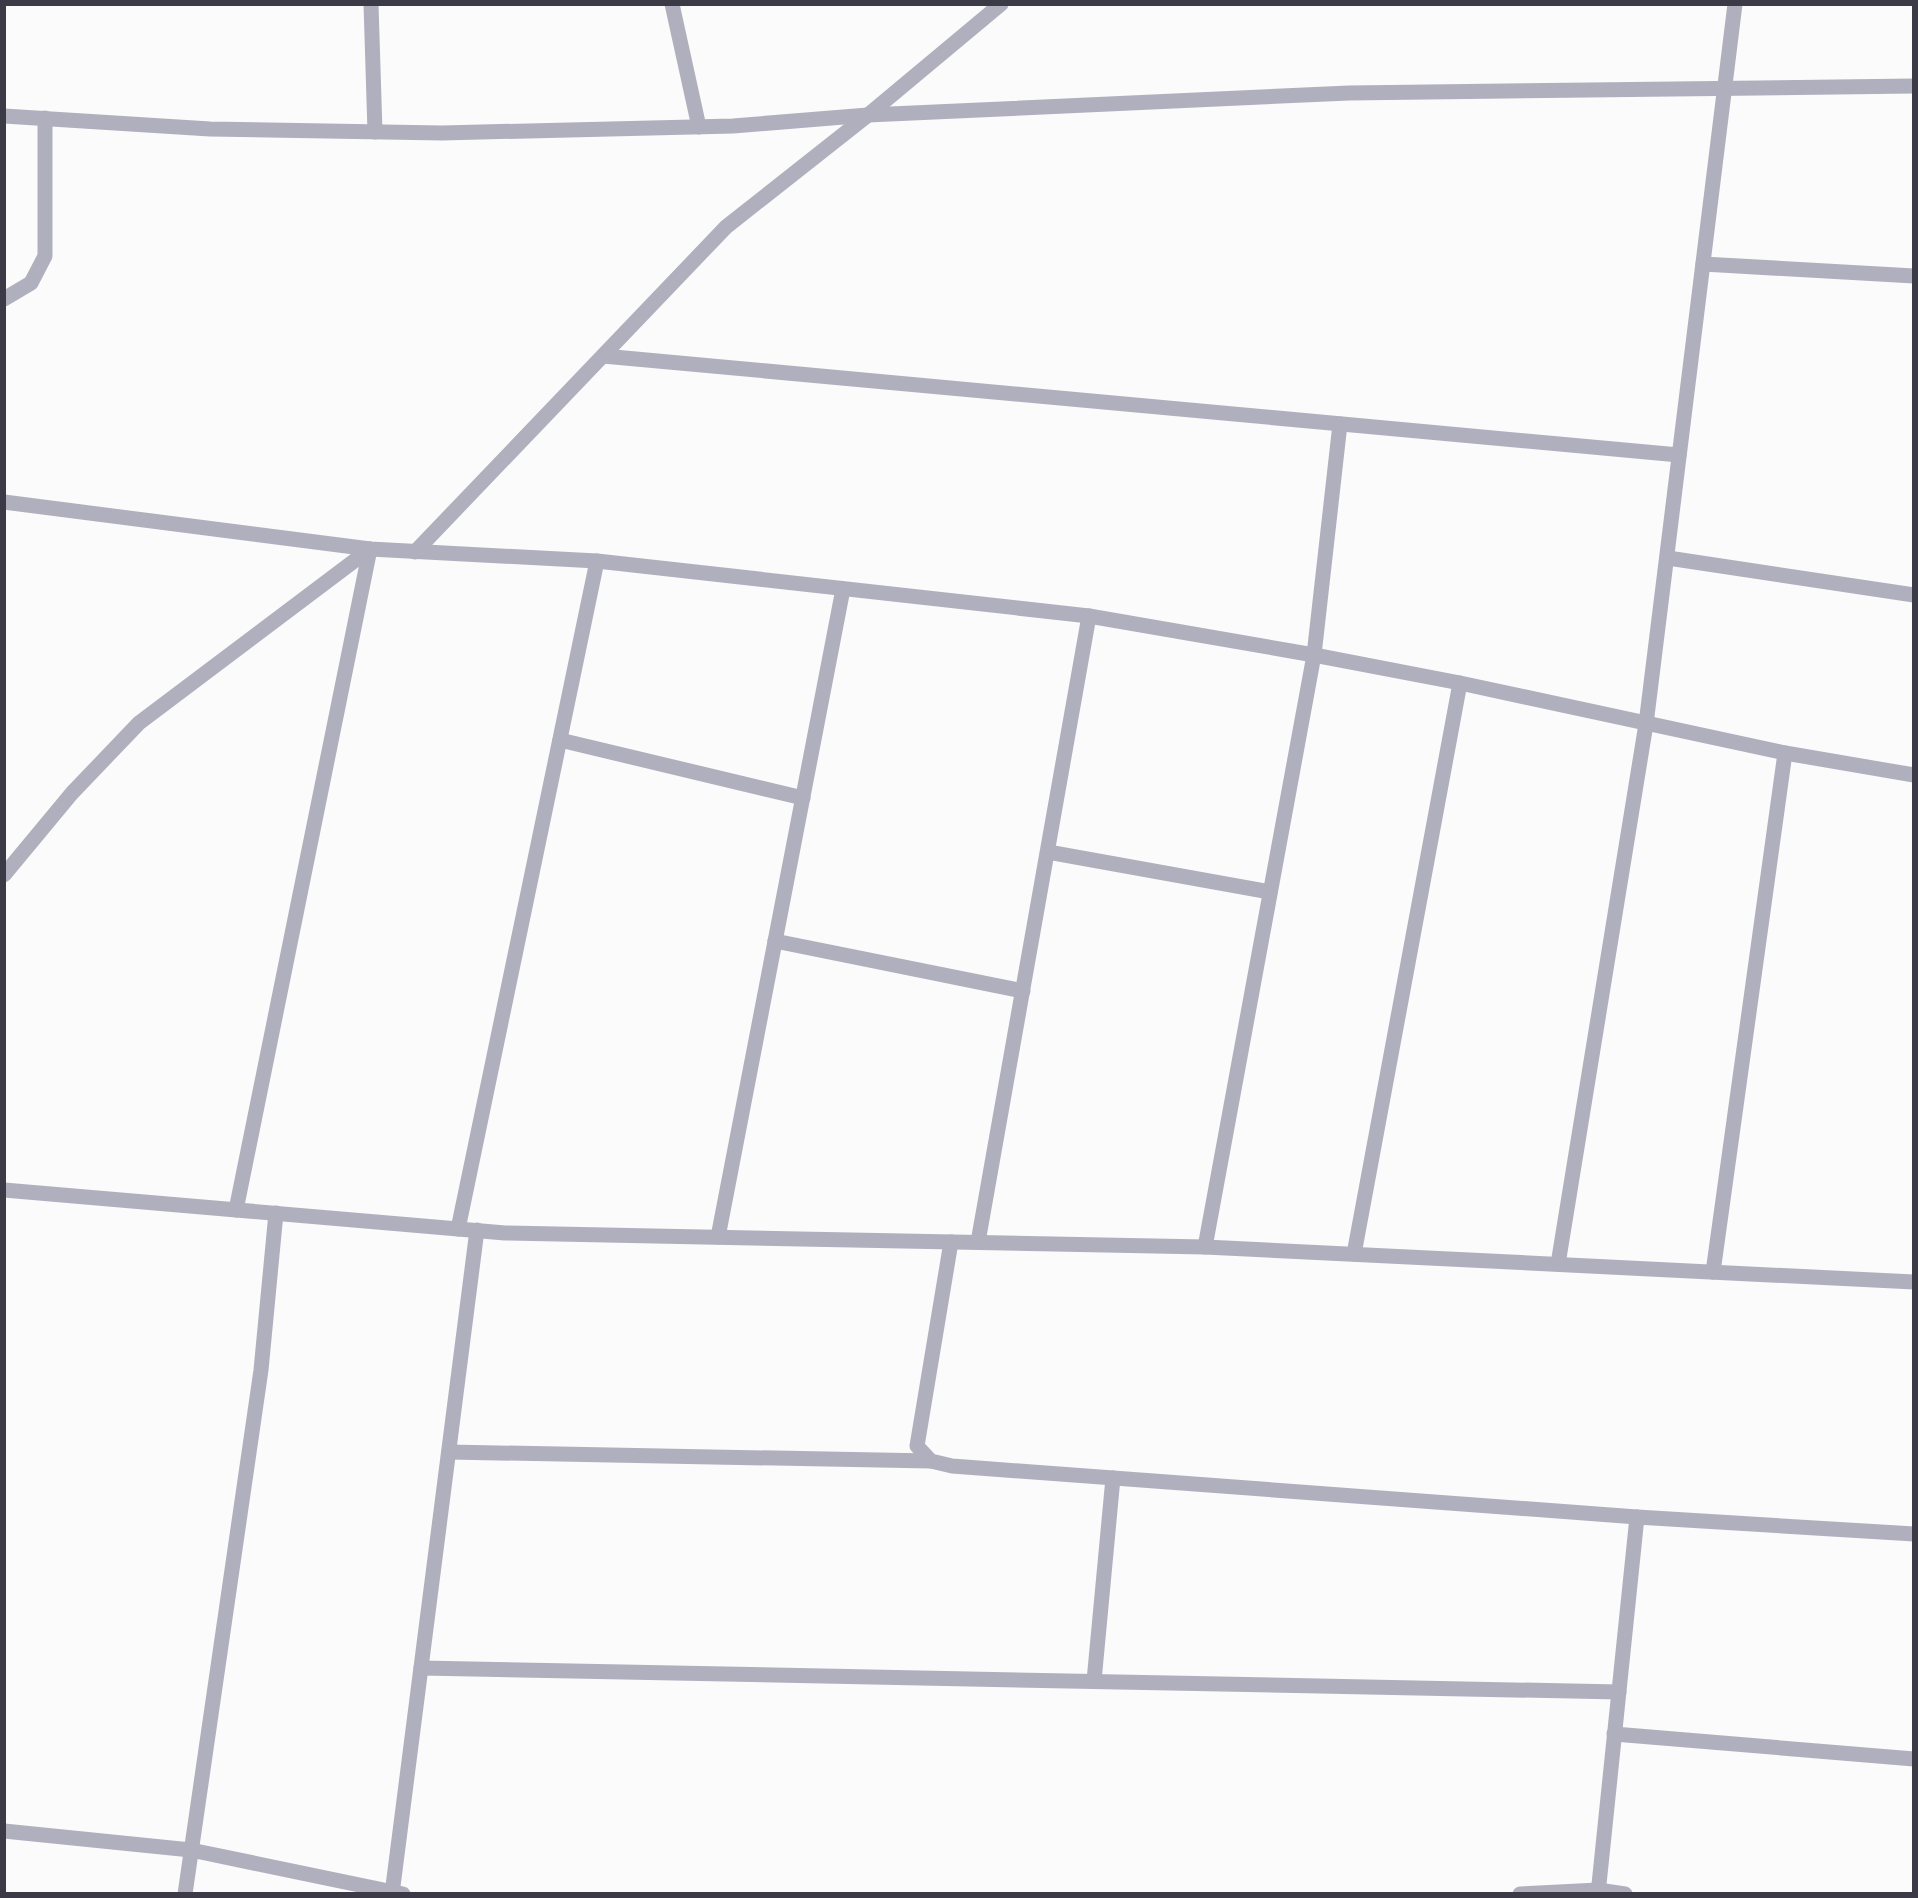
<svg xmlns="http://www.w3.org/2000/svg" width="1918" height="1898" font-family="'Fira Sans Condensed',sans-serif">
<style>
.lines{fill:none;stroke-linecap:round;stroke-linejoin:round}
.street{stroke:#b0afbd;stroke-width:15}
</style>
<rect width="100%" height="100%" fill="#fbfbfb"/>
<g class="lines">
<g class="street">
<polyline points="371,4 375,132"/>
<polyline points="672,4 699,127"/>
<polyline points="4,116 210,129 442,133 733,126 868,115 1349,93 1914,86"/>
<polyline points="1703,264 1914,276"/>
<polyline points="4,299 31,283 45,256 45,118"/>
<polyline points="603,356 1679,455"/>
<polyline points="4,502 370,549 597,561 1089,616 1314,655 1460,683 1785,753 1914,775"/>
<polyline points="415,552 726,227 868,115 1001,4"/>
<polyline points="1668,558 1914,595"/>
<polyline points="560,740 803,798"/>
<polyline points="1048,852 1270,892"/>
<polyline points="4,875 72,793 139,723 370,549"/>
<polyline points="775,941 1023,991"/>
<polyline points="4,1190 505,1233 1205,1247 1914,1282"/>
<polyline points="236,1210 370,549"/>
<polyline points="458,1229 597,561"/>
<polyline points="718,1237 843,589"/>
<polyline points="951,1242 917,1446 931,1461 952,1466 1637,1517 1914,1534"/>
<polyline points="978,1242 1089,616"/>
<polyline points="1205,1247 1314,655 1340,424"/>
<polyline points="1354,1254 1460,683"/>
<polyline points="1558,1264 1646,724 1735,4"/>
<polyline points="1713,1272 1785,753"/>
<polyline points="449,1452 931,1461"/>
<polyline points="421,1668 1619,1692"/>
<polyline points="1094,1681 1113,1478"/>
<polyline points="1614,1734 1914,1759"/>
<polyline points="4,1831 191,1850 403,1894"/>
<polyline points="185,1894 261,1370 276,1213"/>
<polyline points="392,1894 477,1230"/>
<polyline points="1520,1894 1598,1890 1625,1894"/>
<polyline points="1598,1894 1637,1517"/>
</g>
</g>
<rect width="1918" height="1898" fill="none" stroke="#3c3a47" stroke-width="12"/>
</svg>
